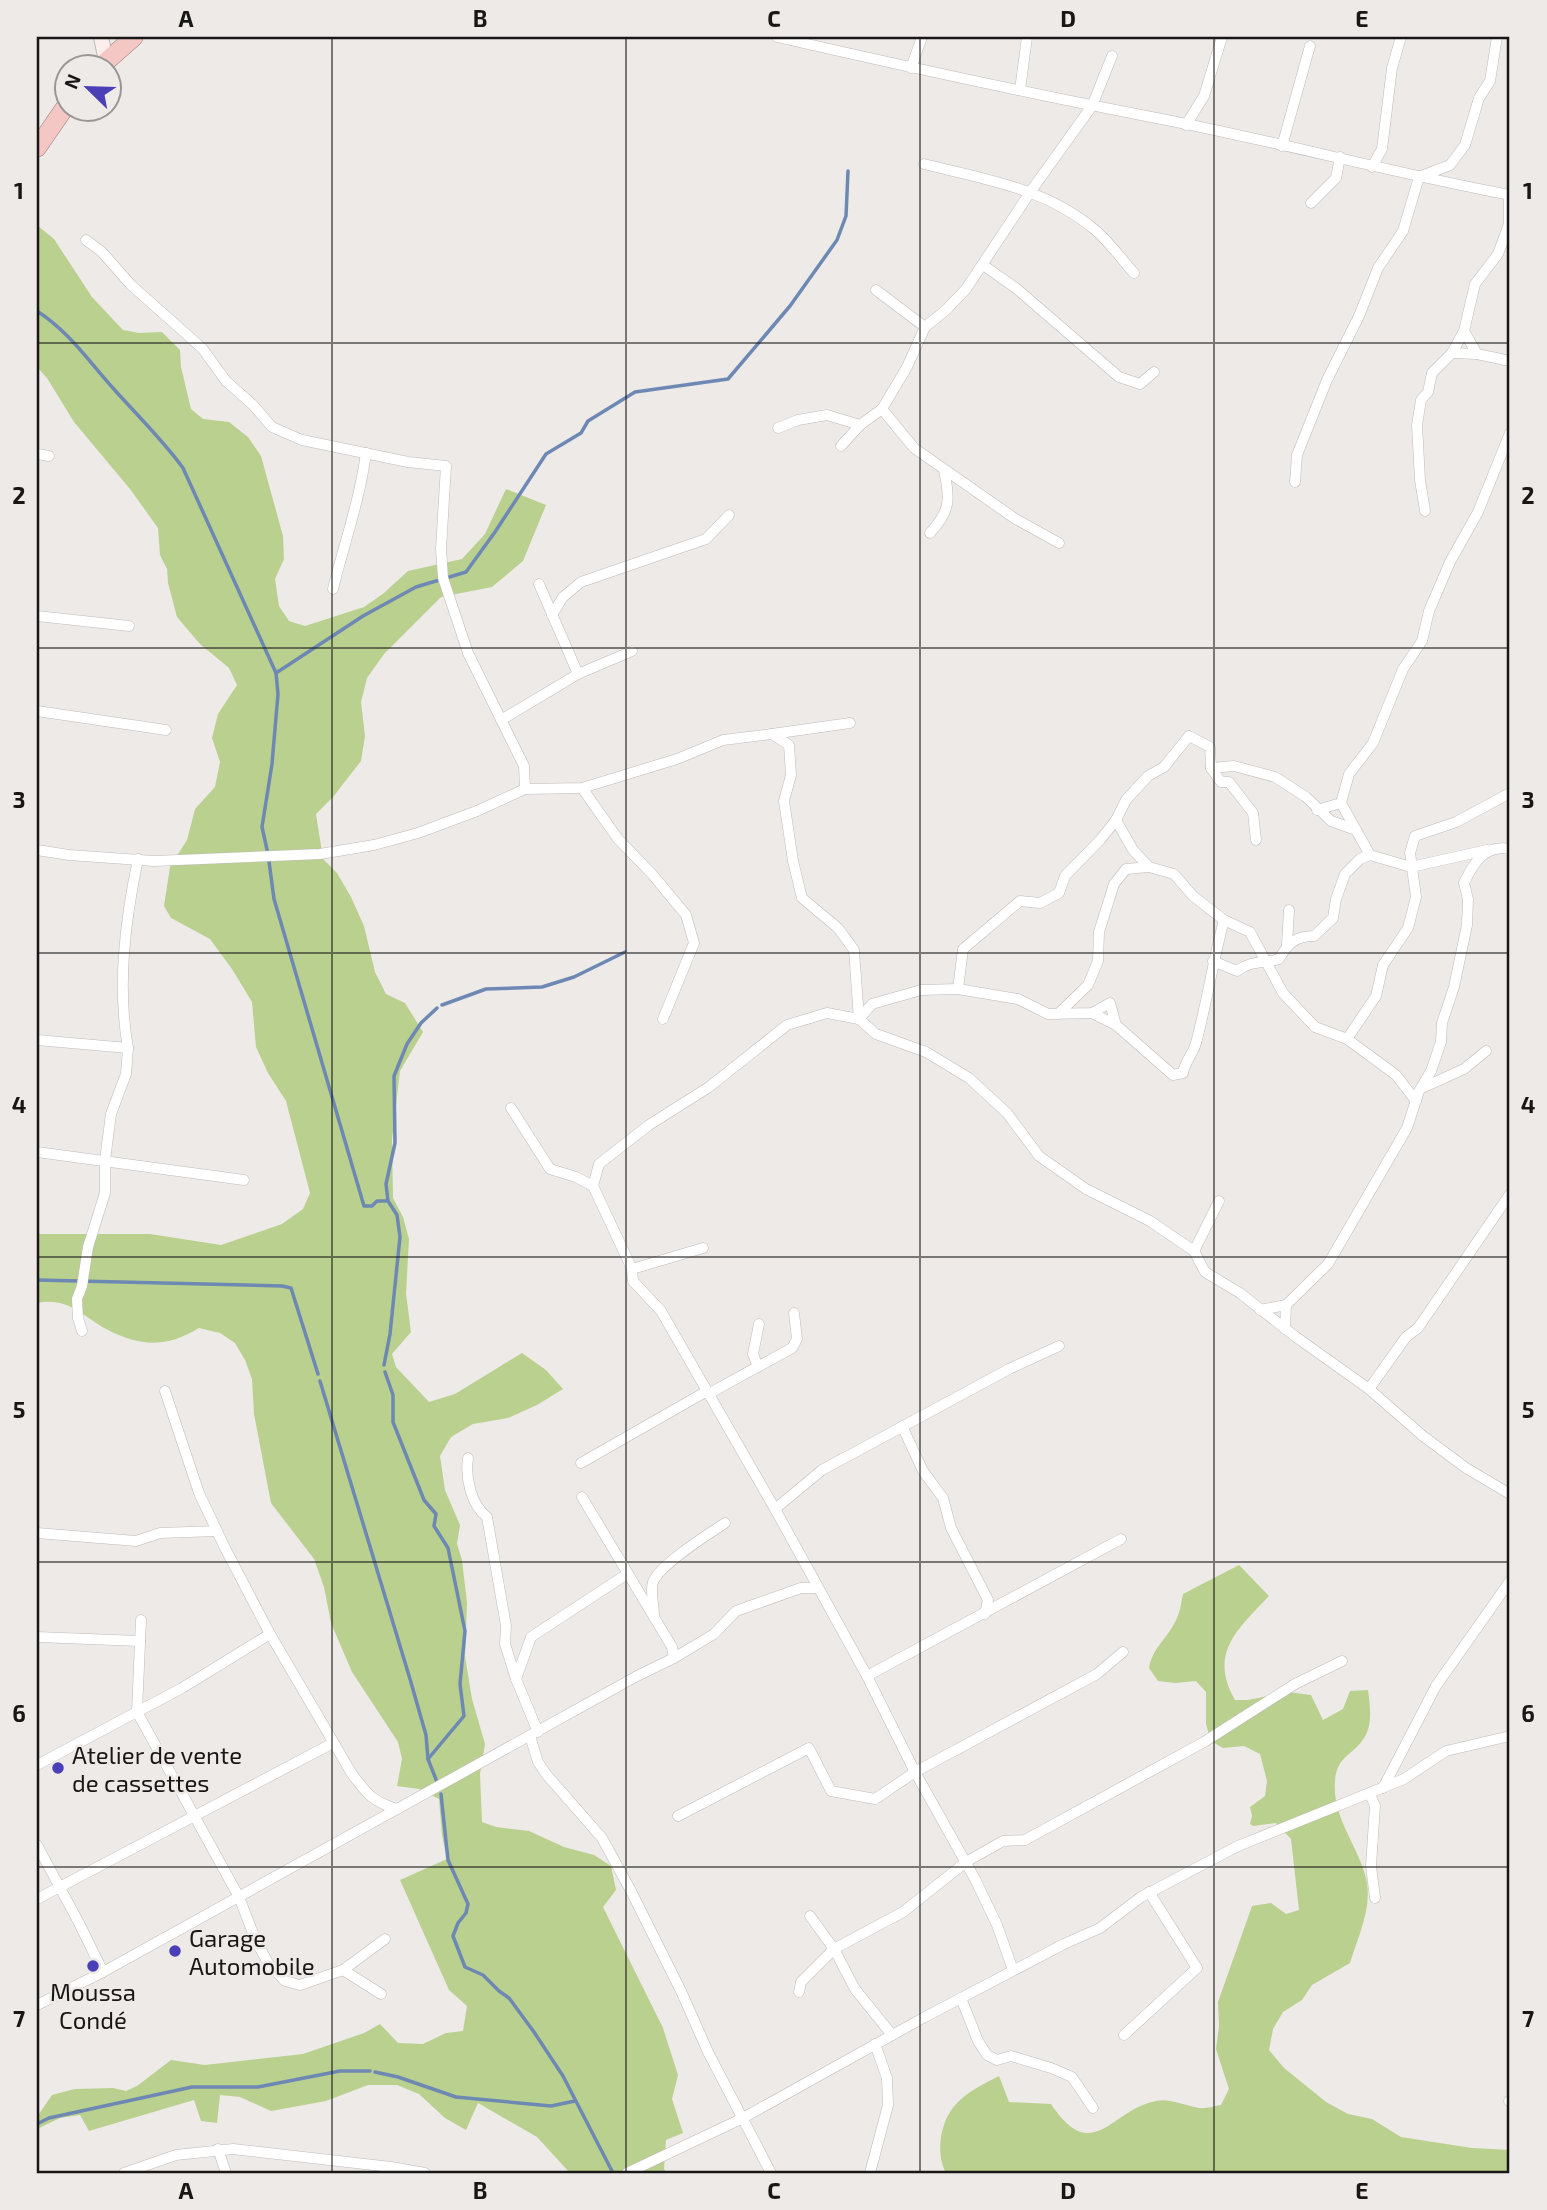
<svg xmlns="http://www.w3.org/2000/svg" width="1547" height="2210" font-family="'Exo 2',sans-serif">
<style>
.green{fill:#bad08e}
.lines{fill:none;stroke-linecap:round;stroke-linejoin:round}
.stream{stroke:#6e88b4;stroke-width:3.5}
.street-casing{stroke:#bebbb8;stroke-width:11}
.secondary-casing{stroke:#bebbb8;stroke-width:16}
.highway-casing{stroke:#a78987;stroke-width:19}
.street{stroke:#fff;stroke-width:10}
.secondary{stroke:#fceeed;stroke-width:14}
.highway{stroke:#f4c7c4;stroke-width:18}
.grid{fill:none;stroke:#191716;stroke-width:2;stroke-opacity:0.55}
.poi-dot{fill:#4a3fb6;stroke:#eeeae8;stroke-width:2.5}
.labels{text-anchor:middle;dominant-baseline:central;stroke-width:5;stroke-linejoin:round;paint-order:stroke}
.poi-label{font-size:24px;fill:#191716;stroke:#eeeae8;text-anchor:start}
.neatline{fill:none;stroke:#191716;stroke-width:2.5}
.grid-label{font-size:23px;text-anchor:middle;font-weight:bold;fill:#191716}
</style>
<rect width="100%" height="100%" fill="#eeeae8"/>
<g class="green">
<path d="M37 225 54 239 92 297 123 330 139 333 162 332 180 350 181 367 191 409 203 419 229 422 248 437 261 456 283 536 284 559 275 579 279 606 289 621 305 626 364 607 384 593 408 571 462 559 485 534 506 489 546 505 523 561 492 587 441 597 384 654 367 678 361 702 365 736 361 761 333 797 316 814 323 859 337 873 351 897 364 926 375 972 386 994 405 1003 423 1032 400 1071 392 1140 393 1198 403 1217 409 1239 406 1294 411 1332 392 1354 396 1367 429 1402 455 1394 522 1353 546 1370 563 1389 537 1405 508 1418 473 1424 451 1437 440 1456 445 1490 460 1525 457 1544 462 1560 467 1603 465 1656 472 1699 485 1744 480 1774 482 1822 496 1827 529 1831 564 1847 594 1855 611 1866 616 1890 603 1907 663 2028 678 2075 672 2099 683 2133 666 2140 664 2169 667 2173H570L537 2137 478 2103 466 2130 445 2118 419 2094 397 2085H368L326 2101 271 2111 240 2097 220 2095 217 2123 201 2121 194 2100 89 2131 80 2115 60 2118 37 2129V2117L52 2095 75 2089 113 2088 126 2091 137 2086 171 2060 205 2065 303 2054 364 2033 380 2024 398 2043 423 2044 446 2033 463 2031 467 2006 449 1990 400 1880 447 1859 442 1835 439 1799 419 1789 397 1786 402 1759 398 1742 352 1672 331 1623 324 1587 314 1559 271 1503 254 1414 252 1379 245 1360 235 1343 220 1333 199 1328C166 1348 141 1347 106 1329 81 1315 68 1297 37 1303V1234H150L221 1245 282 1224 303 1209 310 1193 286 1101 268 1073 256 1047 252 1002 232 969 210 939 171 918 164 906 170 867 187 840 195 809 215 787 220 762 212 738 218 714 237 685 229 668 200 644 177 617 168 583 167 569 160 555 158 528 130 489 74 422 47 378 37 367Z"/>
<path d="M1239 1565 1269 1596C1238 1629 1208 1653 1235 1700H1248L1288 1692 1311 1695 1323 1720 1343 1709 1350 1691 1368 1690C1370 1705 1373 1725 1364 1738 1353 1756 1337 1755 1335 1781 1332 1818 1358 1845 1366 1878 1373 1907 1358 1936 1350 1963L1312 1985 1302 2000 1283 2012 1273 2029 1269 2050 1284 2068 1326 2102 1348 2114 1372 2119 1401 2137 1472 2148 1510 2150V2173H946C935 2153 940 2119 958 2102 969 2091 985 2083 999 2076L1009 2102 1051 2104C1093 2167 1111 2109 1156 2101 1169 2098 1186 2106 1199 2108 1206 2109 1214 2106 1221 2105L1229 2089 1216 2049 1219 2026 1218 2002 1252 1906 1271 1903 1286 1914 1299 1910 1291 1839 1276 1823 1253 1826 1250 1824 1252 1816 1250 1807 1265 1796 1267 1781 1260 1754 1244 1746 1223 1748 1211 1741 1206 1724V1692L1196 1681 1175 1683 1158 1681 1149 1668C1153 1647 1166 1640 1175 1622 1180 1614 1181 1603 1183 1594Z"/>
</g>
<g class="lines">
<g class="stream">
<path d="M37 311C68 331 88 360 112 387 136 414 162 439 183 468L276 673 278 694 272 764 262 827 268 854 274 899 364 1206H372L377 1201H388"/>
<polyline points="276,673 363,616 416,587 466,572 495,532 546,454 581,433 588,421 635,392 728,379 790,306 837,240 846,216 848,171"/>
<polyline points="442,1005 486,989 542,987 574,977 625,952"/>
<polyline points="37,1280 282,1286 291,1288 318,1374"/>
<polyline points="384,1365 390,1334 400,1237 397,1215 388,1201 386,1184 395,1143 394,1076 407,1044 421,1023 437,1008"/>
<polyline points="385,1372 393,1395 393,1422 424,1500 436,1514 434,1526 448,1548 465,1631 460,1684 464,1716 428,1759 437,1782"/>
<polyline points="320,1381 410,1679 426,1735 428,1759"/>
<polyline points="441,1794 448,1860 468,1904 466,1913 458,1923 453,1936 465,1967 483,1975 499,1991 509,1998 534,2032 563,2076 613,2173"/>
<polyline points="375,2072 398,2077 456,2097 551,2106 575,2101"/>
<polyline points="37,2124 49,2118 192,2087 258,2087 340,2071 370,2071"/>
</g>
<defs>
<g id="street">
<path d="M777 37C899 65 1023 92 1146 116 1268 139 1388 172 1510 195"/>
<polyline points="911,68 922,37"/>
<polyline points="1020,90 1027,37"/>
<polyline points="1186,125 1204,96 1222,37"/>
<polyline points="1282,146 1310,46"/>
<path d="M924 164C984 179 1045 188 1094 229 1109 241 1121 259 1134 273"/>
<polyline points="1372,167 1382,149 1392,68 1401,37"/>
<polyline points="1311,203 1336,178 1340,157"/>
<polyline points="86,240 102,252 131,285 202,348 226,381 253,405 272,427 302,440 408,462 446,466 441,549 443,578 468,653 524,766 525,789"/>
<polyline points="983,265 1017,289 1119,377 1140,384 1154,372"/>
<polyline points="876,290 925,327"/>
<polyline points="1464,331 1477,354"/>
<polyline points="1452,353 1477,354 1510,361"/>
<polyline points="778,428 798,420 827,415 860,425 882,409"/>
<polyline points="841,446 860,425"/>
<polyline points="37,454 49,456"/>
<polyline points="1295,482 1297,455 1327,380 1359,316 1378,268 1403,231 1419,177 1450,165 1465,145 1479,98 1490,81 1497,37"/>
<polyline points="1425,511 1420,480 1417,425 1421,400 1428,392 1432,373 1452,353 1464,331 1475,284 1498,254 1509,224 1509,194"/>
<path d="M930 533C951 511 950 498 944 470"/>
<polyline points="1059,543 1014,518 914,448 882,409 907,367 925,327 946,310 966,289 1031,191 1092,106 1112,56"/>
<path d="M333 589C344 544 360 499 366 453"/>
<polyline points="552,615 563,597 581,582 706,539 729,515"/>
<polyline points="37,616 129,626"/>
<polyline points="578,674 632,651"/>
<polyline points="37,711 166,730"/>
<polyline points="501,720 578,674 539,584"/>
<polyline points="772,734 850,723"/>
<polyline points="1211,768 1234,766 1275,777 1306,797 1331,821 1356,830"/>
<polyline points="582,788 618,839 652,874 686,915 694,943 663,1019"/>
<polyline points="1317,810 1341,803"/>
<polyline points="1116,820 1133,850 1149,867 1174,874 1193,896 1224,920 1250,932 1283,993 1315,1027 1347,1039"/>
<polyline points="37,850 69,855 154,861 320,854 374,845 418,833 477,811 525,789 582,788 677,759 723,740 772,734 789,745 791,775 784,801 793,861 802,898 838,928 854,950 859,1019 827,1013 787,1025 709,1087 649,1125 599,1164 593,1186"/>
<polyline points="1370,855 1341,803 1349,774 1373,743 1403,669 1422,641 1429,611 1450,562 1478,512 1510,433"/>
<path d="M1224 920C1213 961 1207 1002 1196 1043 1193 1054 1185 1061 1183 1073L1173 1075 1116 1025 1110 1003 1092 1013 1048 1014 1018 999 958 989 921 990 872 1004 859 1019 876 1034 926 1052 969 1078 1007 1113 1039 1156 1086 1189 1150 1221 1194 1251 1205 1272 1240 1293 1296 1337 1369 1389 1423 1436 1466 1468 1510 1494"/>
<polyline points="1287,945 1289,910"/>
<path d="M1213 961 1237 971C1251 960 1263 964 1279 959 1288 943 1296 936 1314 936L1333 918 1336 899 1345 874 1360 859 1370 855 1411 867 1487 850"/>
<polyline points="958,989 963,949 1020,901 1040,903 1059,893 1065,876 1100,840 1116,820 1126,800 1148,776 1164,767 1189,736 1210,747 1211,768 1221,782 1229,782 1253,813 1256,840"/>
<polyline points="1092,1013 1116,1025"/>
<polyline points="1058,1014 1088,985 1098,961 1099,932 1114,884 1126,869 1149,867"/>
<path d="M37 1040 128 1048C117 986 125 921 138 859"/>
<polyline points="1422,1088 1464,1069 1486,1051"/>
<polyline points="1416,1101 1396,1075 1347,1039 1376,996 1383,965 1408,928 1416,897 1410,853 1415,836 1456,822 1510,793"/>
<polyline points="511,1108 550,1169 576,1177 593,1186 632,1269 633,1281 661,1311 775,1509 867,1676 915,1772 975,1879 997,1925 1013,1970"/>
<polyline points="37,1152 244,1180"/>
<polyline points="1194,1251 1219,1201"/>
<polyline points="632,1269 703,1248"/>
<polyline points="1260,1310 1286,1305"/>
<path d="M1285 1329 1286 1305 1328 1264 1407 1128 1419 1091 1431 1071 1441 1042 1442 1023 1454 987 1467 925 1468 899 1464 883C1474 862 1485 844 1510 849"/>
<polyline points="82,1331 78,1318 77,1299 82,1286 88,1247 105,1193 105,1160 111,1114 126,1074 128,1048"/>
<polyline points="758,1367 753,1354 759,1324"/>
<polyline points="1369,1389 1406,1337 1418,1328 1510,1194"/>
<path d="M165 1391 199 1493 225 1548 270 1634 352 1774C367 1794 373 1802 397 1809"/>
<polyline points="708,1394 792,1348 797,1339 794,1313"/>
<polyline points="902,1426 923,1471 943,1498 951,1528 988,1600 985,1614"/>
<path d="M468 1458C465 1477 471 1505 487 1517L506 1626 505 1644 516 1679 538 1732"/>
<polyline points="581,1463 707,1391"/>
<polyline points="582,1497 672,1647 674,1658"/>
<polyline points="775,1509 822,1470 1009,1369 1059,1346"/>
<polyline points="37,1533 136,1541 160,1533 217,1531"/>
<path d="M654 1615C654 1605 650 1591 653 1582 660 1564 709 1534 725 1523"/>
<polyline points="141,1620 137,1712 239,1897 256,1941 268,1963 285,1981 300,1985 343,1970 381,1994"/>
<polyline points="37,1637 140,1641"/>
<polyline points="867,1676 1121,1539"/>
<polyline points="516,1679 531,1637 627,1574"/>
<polyline points="530,1736 538,1762 546,1774 602,1838 631,1891 681,1991 708,2052 771,2173"/>
<polyline points="37,1765 182,1688 270,1634"/>
<polyline points="1383,1788 1436,1686 1510,1581"/>
<polyline points="1370,1794 1375,1806 1371,1866 1375,1898"/>
<polyline points="678,1816 809,1748 831,1791 875,1799 915,1772 1097,1674 1123,1652"/>
<polyline points="37,1845 79,1923 103,1972"/>
<polyline points="37,1899 333,1743"/>
<polyline points="810,1916 834,1949 855,1989 892,2035"/>
<polyline points="343,1970 385,1939"/>
<polyline points="799,1992 801,1982 834,1949 903,1912 966,1862 1003,1841 1025,1840 1204,1742 1295,1684 1342,1661"/>
<polyline points="961,1998 978,2041 987,2055 997,2060 1011,2056 1051,2068 1072,2077 1093,2108"/>
<polyline points="37,2005 103,1972 637,1676 674,1658 714,1634 736,1611 801,1588 818,1588"/>
<polyline points="1124,2035 1197,1968 1149,1892"/>
<polyline points="1509,2101 1510,2101"/>
<polyline points="218,2149 226,2173"/>
<polyline points="124,2173 176,2155 233,2149 391,2167 425,2173"/>
<polyline points="627,2173 741,2119 923,2018 1064,1944 1100,1928 1141,1897 1238,1846 1404,1779 1446,1751 1510,1736"/>
<polyline points="870,2173 888,2105 887,2078 875,2044"/>
</g>
<polyline id="secondary" points="101,37 106,61"/>
<g id="highway">
<polyline points="101,66 134,37"/>
<polyline points="37,148 66,106"/>
</g>
</defs>
<use href="#street" class="street-casing"/>
<use href="#secondary" class="secondary-casing"/>
<use href="#highway" class="highway-casing"/>
<use href="#street" class="street"/>
<use href="#secondary" class="secondary"/>
<use href="#highway" class="highway"/>
</g>
<path class="grid" d="M332 37V2173M626 37V2173M920 37V2173M1214 37V2173M37 343H1510M37 648H1510M37 953H1510M37 1257H1510M37 1562H1510M37 1867H1510"/>
<g class="poi-dot">
<circle cx="58" cy="1768" r="7"/>
<circle cx="175" cy="1951" r="7"/>
<circle cx="93" cy="1966" r="7"/>
</g>
<g class="labels">
<g class="poi-label">
<text x="72" y="1754">Atelier de vente<tspan x="72" dy="28">de cassettes</tspan></text>
<text x="189" y="1937">Garage<tspan x="189" dy="28">Automobile</tspan></text>
<text x="93" y="1991" text-anchor="middle">Moussa<tspan x="93" dy="28">Condé</tspan></text>
</g>
</g>
<rect width="1547" height="2210" fill="none" stroke="#eeeae8" stroke-width="77"/>
<g transform="translate(88 88) rotate(293)"><circle r="33" fill="#eeeae8" stroke="#999694" stroke-width="2"/>
<path d="M0-5L12 26L0 18L-12 26Z" fill="#4a3fb6"/>
<text y="-10" font-size="19" font-weight="bold" text-anchor="middle" fill="#191716">N</text>
</g>
<rect x="38" y="38" width="1470" height="2134" class="neatline"/>
<g class="grid-label">
<text x="186" y="27">A</text>
<text x="480" y="27">B</text>
<text x="774" y="27">C</text>
<text x="1068" y="27">D</text>
<text x="1362" y="27">E</text>
<text x="19" y="199">1</text>
<text x="1528" y="199">1</text>
<text x="19" y="504">2</text>
<text x="1528" y="504">2</text>
<text x="19" y="808">3</text>
<text x="1528" y="808">3</text>
<text x="19" y="1113">4</text>
<text x="1528" y="1113">4</text>
<text x="19" y="1418">5</text>
<text x="1528" y="1418">5</text>
<text x="19" y="1722">6</text>
<text x="1528" y="1722">6</text>
<text x="19" y="2027">7</text>
<text x="1528" y="2027">7</text>
<text x="186" y="2199">A</text>
<text x="480" y="2199">B</text>
<text x="774" y="2199">C</text>
<text x="1068" y="2199">D</text>
<text x="1362" y="2199">E</text>
</g>
</svg>
